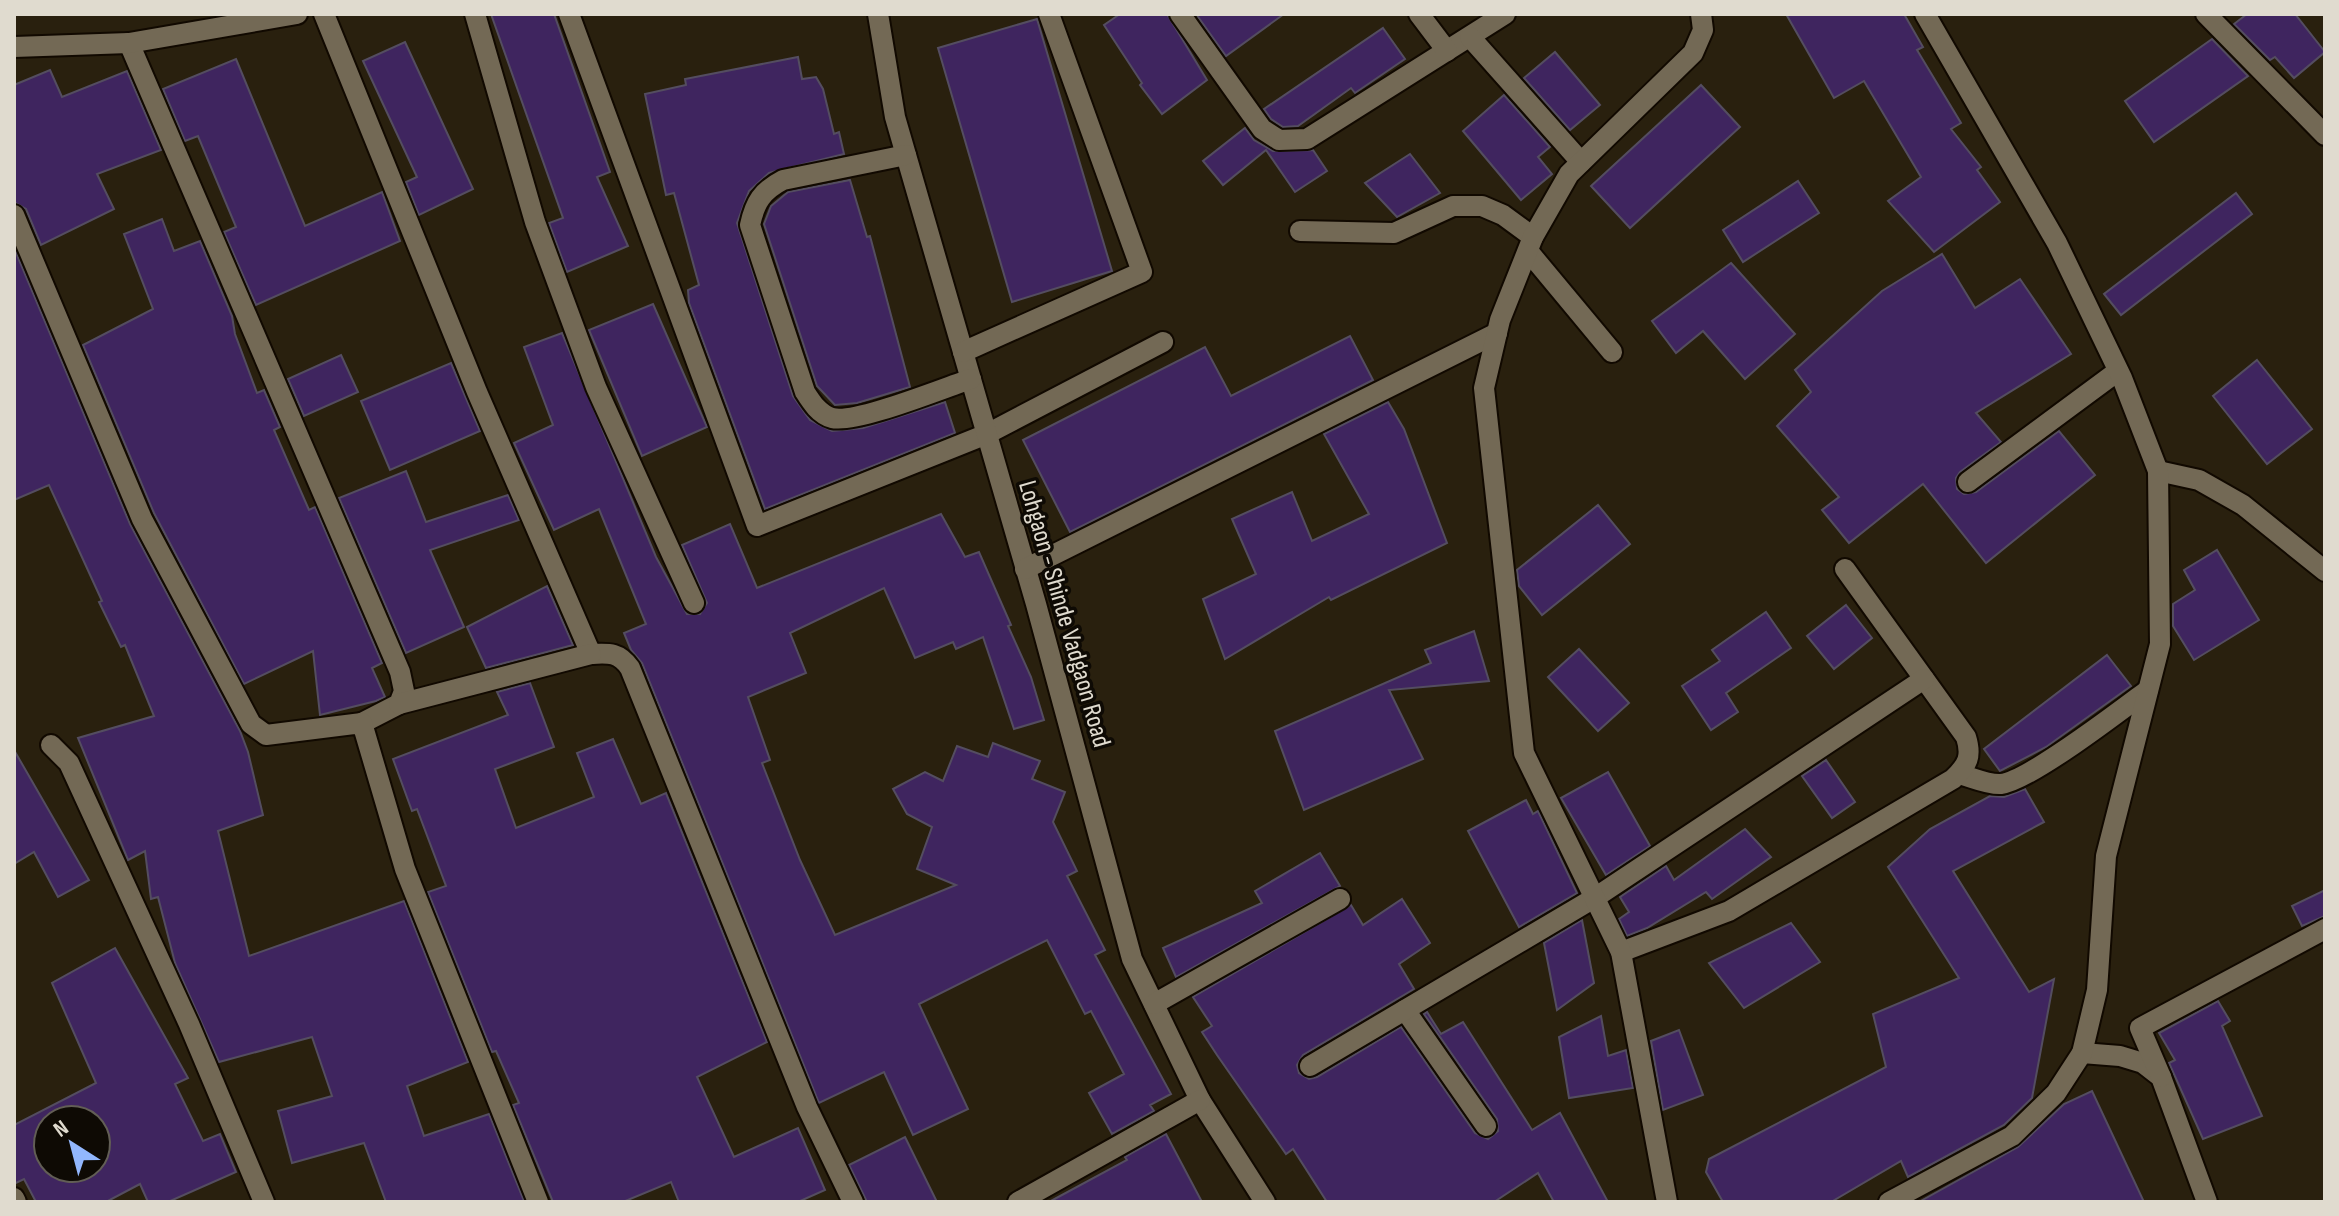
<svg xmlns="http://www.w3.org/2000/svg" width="2339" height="1216" font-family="'Sofia Sans Condensed',sans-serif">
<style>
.building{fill:#3f255f;stroke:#544d60;stroke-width:2;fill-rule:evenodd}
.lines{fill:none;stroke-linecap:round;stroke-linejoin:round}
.minor-casing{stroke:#110900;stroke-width:24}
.minor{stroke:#736955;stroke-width:20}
.labels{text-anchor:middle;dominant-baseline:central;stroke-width:7;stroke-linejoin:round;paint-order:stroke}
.street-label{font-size:26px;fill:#e0dbcf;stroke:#0e0a04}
</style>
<rect width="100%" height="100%" fill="#29200e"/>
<g class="building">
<polygon points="491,14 554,14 610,172 597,177 628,246 567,272 549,223 563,218"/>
<polygon points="1120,14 1167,14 1207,80 1162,114 1140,85 1142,83 1104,25"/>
<polygon points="1196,14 1284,14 1226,56"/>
<polygon points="1786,14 1904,14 1923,47 1917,50 1961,123 1951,129 1981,167 1977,170 2000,202 1934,252 1888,201 1921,177 1864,81 1834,98"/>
<polygon points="2247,14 2295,14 2325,52 2294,78 2275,57 2270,60 2234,24"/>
<polygon points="1037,19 1112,271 1012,302 938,48"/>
<polygon points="1383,28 1405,59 1355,93 1351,88 1298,126 1283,127 1271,119 1264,109"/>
<polygon points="2212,39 2248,76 2154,142 2125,101"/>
<polygon points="405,42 473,189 419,215 406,182 417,177 363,61"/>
<polygon points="1555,52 1600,105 1570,130 1524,78"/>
<polygon points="798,57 802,79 816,77 823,89 834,134 839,132 844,154 769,173 749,191 737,223 793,396 810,420 832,431 863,428 945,402 955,433 765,509 689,303 688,290 699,285 674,193 666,195 645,94 686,85 685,79"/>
<polygon points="236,59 305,226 382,192 400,241 256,305 224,232 236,227 198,136 185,141 163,89"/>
<polygon points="50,70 62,97 127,71 161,150 97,174 114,209 41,245 26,209 14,202 14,85"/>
<polygon points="1701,85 1740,127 1630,228 1591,186"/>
<polygon points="1504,95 1550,147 1538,157 1552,174 1521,200 1463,131"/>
<polygon points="1245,128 1254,140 1273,151 1313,150 1327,171 1295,192 1266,150 1223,185 1203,161"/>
<polygon points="1410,154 1440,193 1397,217 1365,183"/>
<polygon points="850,180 867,237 870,236 910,387 857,403 835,405 817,386 764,224 771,206 788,192"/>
<polygon points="1798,181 1819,213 1743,262 1723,230"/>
<polygon points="2236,193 2252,214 2121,315 2104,294"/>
<polygon points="162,219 174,251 200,241 232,316 235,334 257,393 264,390 280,427 274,430 309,510 315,507 382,663 372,668 385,697 376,701 320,715 313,651 244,684 154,513 83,345 153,309 124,234"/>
<polygon points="14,248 130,524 240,731 248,752 263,815 218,831 249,956 404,901 468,1062 407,1086 424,1136 489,1114 524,1201 386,1202 364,1143 292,1163 278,1111 332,1096 312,1037 219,1062 175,963 158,897 151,899 145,851 128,860 78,738 154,716 125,645 121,647 99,602 102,601 49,485 14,500"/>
<polygon points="1942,254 1975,308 2020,279 2071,354 1976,413 2001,442 1960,472 1956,478 1957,489 1964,494 1976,492 2059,431 2095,475 1986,563 1923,484 1849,543 1822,510 1839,497 1777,426 1811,392 1795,370 1882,291"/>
<polygon points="1731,263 1795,334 1745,379 1703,331 1676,353 1652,321"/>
<polygon points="653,304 707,427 642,456 589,330"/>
<polygon points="562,333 656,557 687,614 700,614 707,603 682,545 730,524 757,588 941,514 965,557 979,552 1011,625 1008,626 1031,677 1044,720 1014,729 983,637 956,649 953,642 915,658 884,588 790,633 806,673 748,697 770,760 762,763 800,860 835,935 956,885 917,869 932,827 907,814 893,789 925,772 943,781 957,746 988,757 993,743 1040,761 1032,779 1065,792 1053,822 1077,871 1067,876 1105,950 1095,955 1171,1094 1150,1105 1154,1111 1112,1134 1089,1093 1124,1074 1091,1011 1085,1014 1047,940 919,1004 968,1109 913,1135 884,1072 819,1103 642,663 631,650 624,633 646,624 599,509 554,530 514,443 553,425 524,347"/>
<polygon points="1350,336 1373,380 1070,532 1023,440 1205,347 1231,396"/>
<polygon points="341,355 358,392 304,416 288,379"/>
<polygon points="2257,360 2312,429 2267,464 2213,396"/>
<polygon points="451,363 480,431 390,470 361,401"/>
<polygon points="1388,402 1404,429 1447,543 1331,600 1329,597 1225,659 1203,599 1256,574 1232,519 1292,492 1312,541 1369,514 1324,434"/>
<polygon points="406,471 426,522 508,495 519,520 430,550 464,627 406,653 339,498"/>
<polygon points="1598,505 1630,544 1542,615 1519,586 1517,570"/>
<polygon points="2217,550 2259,620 2194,660 2173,626 2173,604 2195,590 2184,570"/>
<polygon points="547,586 573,645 486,668 467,627"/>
<polygon points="1846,605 1872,638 1834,669 1807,636"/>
<polygon points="1766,612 1791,648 1726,693 1738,712 1711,730 1682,686 1720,661 1712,650"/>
<polygon points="1474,631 1489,681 1389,690 1423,759 1304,810 1275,731 1431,663 1425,650"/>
<polygon points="1579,649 1629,703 1598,731 1548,677"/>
<polygon points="2107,655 2131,686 2046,747 2000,771 1984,749"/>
<polygon points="530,683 554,747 495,769 516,828 594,797 577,753 613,739 641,804 666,793 767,1042 697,1077 734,1157 798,1128 825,1190 798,1202 679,1202 671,1182 623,1202 553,1202 513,1105 519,1103 496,1051 492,1052 428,892 446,886 417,809 412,811 393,759 508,715 497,692"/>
<polygon points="14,750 89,880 58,897 34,852 14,864"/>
<polygon points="1826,760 1855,802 1832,818 1802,776"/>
<polygon points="1608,772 1650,846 1606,875 1561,798"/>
<polygon points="2025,789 2044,822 1953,871 2029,992 2054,979 2032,1098 2004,1125 1908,1177 1901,1161 1831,1202 1723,1202 1706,1172 1709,1159 1886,1067 1873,1014 1959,978 1888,867 1930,829 1990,796 2004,797"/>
<polygon points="1526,800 1533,814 1538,811 1577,893 1519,927 1468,831"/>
<polygon points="1745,829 1771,857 1712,899 1706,892 1647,928 1627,936 1619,919 1629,912 1620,897 1666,866 1674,880"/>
<polygon points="1320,853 1340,886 1176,977 1163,948 1262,903 1255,891"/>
<polygon points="2325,890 2325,916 2302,926 2292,906"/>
<polygon points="1402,899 1430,943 1399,964 1414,989 1303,1055 1297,1065 1299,1073 1309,1079 1317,1077 1401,1027 1475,1133 1488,1139 1498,1131 1497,1119 1424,1014 1427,1012 1441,1034 1463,1022 1532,1130 1560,1113 1608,1202 1554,1202 1538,1173 1494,1202 1327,1202 1293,1149 1286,1154 1217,1055 1202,1032 1212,1026 1193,997 1351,905 1363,925"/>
<polygon points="1582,920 1594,983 1557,1010 1544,943"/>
<polygon points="1791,923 1820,962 1744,1008 1709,963"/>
<path d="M115 948 188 1078 175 1084 203 1141 220 1134 236 1172 168 1202H148L140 1184 106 1202H36L24 1179 14 1184V1125L96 1083 52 983ZM48 1120H96V1168H48Z"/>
<polygon points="2218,1001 2230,1021 2222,1026 2262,1116 2203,1139 2169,1063 2175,1060 2159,1033"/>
<polygon points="1601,1016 1608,1056 1626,1050 1633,1088 1569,1098 1559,1037"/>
<polygon points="1679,1030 1703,1095 1663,1110 1651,1041"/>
<polygon points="2092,1091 2144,1202 1919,1202 2018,1147 2064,1104"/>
<polygon points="1166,1134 1202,1202 1049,1202 1127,1160 1125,1157"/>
<polygon points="905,1137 937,1202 867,1202 849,1165"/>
</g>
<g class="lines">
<defs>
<g id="minor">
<path d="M324 14 477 392 591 654C609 653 619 652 630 668L807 1107 853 1202"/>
<polyline points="475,14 535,222 596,387 694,603"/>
<polyline points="569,14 757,526 987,434 1163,342"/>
<polyline points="878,14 895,117 1036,604 1132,959 1200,1100 1265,1202"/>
<polyline points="1180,14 1262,129 1279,140 1307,139 1505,14"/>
<polyline points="1419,14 1447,51"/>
<polyline points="2206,14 2325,135"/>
<polyline points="1470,37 1581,162"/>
<polyline points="129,43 400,672 404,691 399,704 362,723"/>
<polyline points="14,47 129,43 297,14"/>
<path d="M906 155 783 180C762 191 755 202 750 225L805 392C812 403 819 414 832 418 856 424 943 388 971 379"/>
<polyline points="14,215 142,519 251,724 266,735 362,723 405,869 538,1202"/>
<polyline points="1300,231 1394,233 1453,206 1482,206 1503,215 1533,237"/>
<polyline points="1528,251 1612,352"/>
<polyline points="963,352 1142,272 1049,14"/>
<polyline points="2158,471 2199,480 2243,505 2325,571"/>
<polyline points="1968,482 2118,371"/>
<polyline points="1025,569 1497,333"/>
<polyline points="399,704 591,654"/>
<polyline points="51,745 69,763 189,1024 264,1202"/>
<path d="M1959 774C1971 777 1988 785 2001 784 2029 781 2121 710 2148 690"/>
<path d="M1621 952 1729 911 1953 779C1968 765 1972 756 1966 737L1845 569"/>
<polyline points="1154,1004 1340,899"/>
<polyline points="1405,1010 1486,1126"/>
<polyline points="2082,1053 2120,1056 2143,1063 2161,1077 2207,1202"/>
<polyline points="1310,1066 1596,897 1924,679"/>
<polyline points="2161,1077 2140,1028 2325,929"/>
<polyline points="14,1198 16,1202"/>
<polyline points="1018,1202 1200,1100"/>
<polyline points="1667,1202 1621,952 1524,753 1484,388 1500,320 1533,237 1569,174 1693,53 1703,30 1701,14"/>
<polyline points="1889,1202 2012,1136 2056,1093 2082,1053 2097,990 2106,856 2160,644 2158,471 2122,378 2057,243 1925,14"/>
</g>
</defs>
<use href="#minor" class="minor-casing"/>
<use href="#minor" class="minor"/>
</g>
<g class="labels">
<g class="street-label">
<text transform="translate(1064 614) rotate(74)">Lohgaon - Shinde Vadgaon Road</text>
</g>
</g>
<rect width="2339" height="1216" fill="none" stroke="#e0dbcf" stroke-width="32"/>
<g transform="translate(72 1144) rotate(324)"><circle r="38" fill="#0e0a04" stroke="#625e55" stroke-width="2"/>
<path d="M0-6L14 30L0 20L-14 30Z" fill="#92b7fd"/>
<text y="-12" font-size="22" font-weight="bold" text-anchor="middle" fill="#e0dbcf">N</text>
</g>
</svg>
